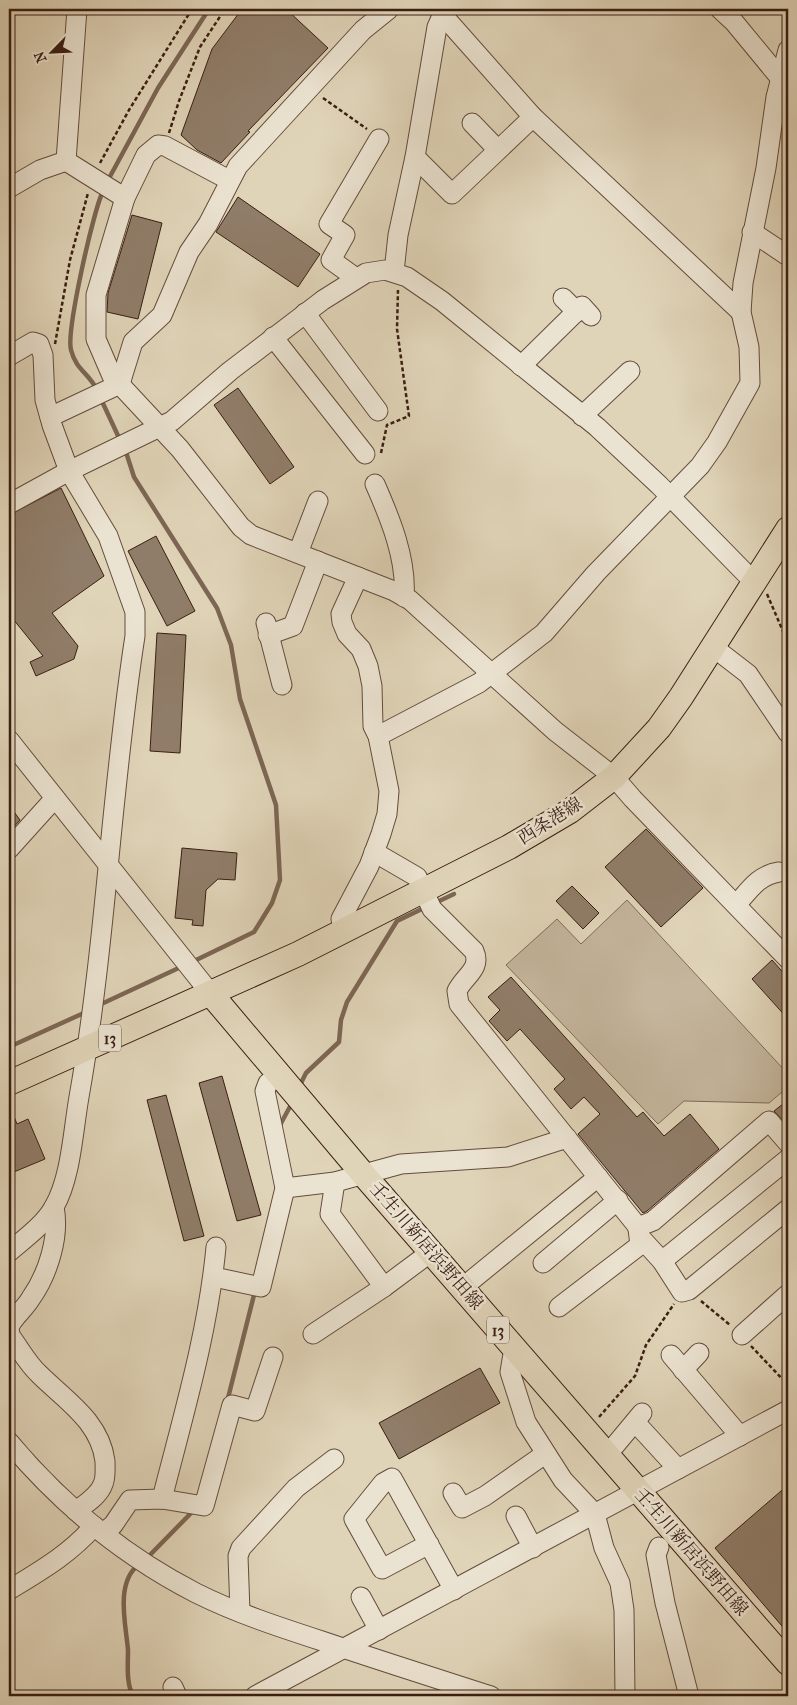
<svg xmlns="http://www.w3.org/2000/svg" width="797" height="1705" font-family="'IM FELL French Canon','Noto Serif JP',serif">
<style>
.pitch{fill:#c4b59c;stroke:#7f6a58}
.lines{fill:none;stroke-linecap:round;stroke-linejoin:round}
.stream{stroke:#7c6654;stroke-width:4.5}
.building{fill:#907d69;stroke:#3a1e13}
.minor-casing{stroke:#644c3c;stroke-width:21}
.major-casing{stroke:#3a1e13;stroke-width:26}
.path{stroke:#3a1e13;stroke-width:2.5;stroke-dasharray:4 2.5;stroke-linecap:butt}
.minor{stroke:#ebe3d1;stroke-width:19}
.major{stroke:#e0d4b8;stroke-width:24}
.labels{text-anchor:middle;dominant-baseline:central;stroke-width:5;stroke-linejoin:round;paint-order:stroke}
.shield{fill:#ebe3d1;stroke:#6f594c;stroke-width:1}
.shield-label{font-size:16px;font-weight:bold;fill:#3a1e13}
.street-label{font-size:18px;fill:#3a1e13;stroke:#ebe3d1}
</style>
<rect width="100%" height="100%" fill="#e0d4b8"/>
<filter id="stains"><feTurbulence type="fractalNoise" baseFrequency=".004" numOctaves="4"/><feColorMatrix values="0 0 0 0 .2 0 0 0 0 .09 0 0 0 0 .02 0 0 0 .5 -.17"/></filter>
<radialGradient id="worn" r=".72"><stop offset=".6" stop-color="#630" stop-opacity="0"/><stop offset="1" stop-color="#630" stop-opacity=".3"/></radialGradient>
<polygon class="pitch" points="627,900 788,1074 788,1087 769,1103 684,1101 658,1124 506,965 557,919 581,944"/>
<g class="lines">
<g class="stream">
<polyline points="107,182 158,88 209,9"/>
<path d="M97 390C89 373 76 370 71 350 66 332 94 206 104 189"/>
<polyline points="100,397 120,440"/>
<polyline points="125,449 134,477 217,608 231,645 240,699 276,805 280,880 272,903 254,932 192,962"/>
<polyline points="435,903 454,894"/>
<polyline points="97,1006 183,966"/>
<polyline points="9,1047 86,1012"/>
<polyline points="299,1087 306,1073 339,1042 341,1020 347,1002 397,921 426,907"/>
<polyline points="279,1127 293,1101"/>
<polyline points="227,1402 255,1291"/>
<polyline points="146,1559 195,1509"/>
<path d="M133 1696C126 1683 128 1665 128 1650 126 1625 115 1584 138 1565"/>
</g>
</g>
<g class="building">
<polygon points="242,9 286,9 328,48 248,131 250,132 221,163 197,150 181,135 212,49"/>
<polygon points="238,197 320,254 298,287 216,232"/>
<polygon points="132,215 162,223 138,319 107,312 108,293"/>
<polygon points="238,388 294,467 270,484 214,405"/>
<polygon points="61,488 104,576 52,613 78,646 74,659 36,676 30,662 43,656 9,614 9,515"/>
<polygon points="156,536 195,611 167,626 128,551"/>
<polygon points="157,633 186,635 180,753 150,751"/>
<polygon points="9,805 20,820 9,832"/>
<polygon points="646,829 703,888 661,927 605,867"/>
<polygon points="182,848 237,853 235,880 218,879 206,890 203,926 192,925 193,920 175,918"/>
<polygon points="572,886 599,913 583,929 556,901"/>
<polygon points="772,960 788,978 788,1019 752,979"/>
<polygon points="511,977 637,1117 643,1112 664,1136 690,1114 719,1149 647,1211 643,1213 578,1134 600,1114 584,1097 571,1109 554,1089 565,1079 520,1029 507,1041 489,1021 500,1010 488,997"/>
<polygon points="222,1076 261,1215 237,1221 199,1083"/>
<polygon points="166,1095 204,1236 184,1241 147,1100"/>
<polygon points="788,1100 788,1126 774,1111"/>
<polygon points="9,1104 17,1124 28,1119 45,1159 9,1174"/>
<polygon points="480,1368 500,1403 399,1459 379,1423"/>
<polygon points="788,1485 788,1633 715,1548"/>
</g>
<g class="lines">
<defs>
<g id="minor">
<polyline points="77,9 66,161 125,198"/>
<polyline points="720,9 734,22 781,79"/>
<polyline points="444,14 448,21 533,117 741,312"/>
<polyline points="472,123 498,150"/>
<polyline points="415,157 452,194 533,117"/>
<polyline points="229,180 165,146 158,145 146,155 125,198 96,295 96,339 112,376 180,449 241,527 251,535 394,591 410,600 555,731 614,777 633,799 788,959"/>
<polyline points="9,188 40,170 66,161"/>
<polyline points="752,232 788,256"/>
<polyline points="394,272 398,235 415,157 437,27 445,9"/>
<polyline points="356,278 331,260 345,235 329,224 379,139"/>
<polyline points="563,298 577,312"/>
<polyline points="305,313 378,411"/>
<polyline points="273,337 365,454"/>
<path d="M9 356 33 342 39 344 43 355 45 400 52 425 69 471 108 536 135 612V636C111 789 106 945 79 1097 73 1131 71 1178 54 1207 44 1225 24 1239 9 1252"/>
<polyline points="521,366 582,306 591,316"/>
<polyline points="582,416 630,371"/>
<polyline points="50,417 120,384 133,342 162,315 189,252 208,224 238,166 363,30 389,9"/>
<path d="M375 484C390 518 407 559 404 597"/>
<polyline points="9,504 69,471 172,421 230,371 323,300 366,273 385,270 407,277 442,301 597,427 659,485 754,582"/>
<polyline points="298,553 318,501"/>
<polyline points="266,623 282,685"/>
<polyline points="268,635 293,626 318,561"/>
<polyline points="713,647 748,674 788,733"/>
<polyline points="378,736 479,683 544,633 596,573 700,466 717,442 750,383 749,347 741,312 743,283 766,168 776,97 788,50"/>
<polyline points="9,740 211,994"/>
<polyline points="9,849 55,798"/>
<path d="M374 852 417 877 432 909 474 951C482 969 464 976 457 991L459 1004 638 1227 653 1221 769 1121 788 1143"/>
<path d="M737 904C750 889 759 875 779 872"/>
<polyline points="344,930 341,919 369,866 381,834 387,814 389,791 378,736 373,726 372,686 368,666 361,649 347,634 342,622 341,614 358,577"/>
<polyline points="335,1182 330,1214 384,1287"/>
<polyline points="285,1188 335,1182 401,1164 508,1157 567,1138"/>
<path d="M54 1207C60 1236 48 1274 31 1298 26 1307 17 1314 12 1322 8 1327 9 1331 11 1337 20 1349 28 1364 39 1374 65 1400 100 1421 105 1461 105 1468 106 1478 103 1484 99 1496 85 1504 76 1511"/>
<polyline points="640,1237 662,1261 682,1292 689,1290 788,1209"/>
<polyline points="662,1261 788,1159"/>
<polyline points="543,1263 618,1200"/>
<polyline points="214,1277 261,1287 285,1188 265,1091 268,1083 278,1076"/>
<polyline points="462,1288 598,1177"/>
<polyline points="559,1307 640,1245 638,1229"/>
<polyline points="313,1334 384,1287 431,1252"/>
<polyline points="742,1335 788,1294"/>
<polyline points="514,1348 510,1372 526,1422 563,1480 595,1514 604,1548 620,1583 624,1610 625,1696"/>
<polyline points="671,1355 740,1436"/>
<polyline points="683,1370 699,1353"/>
<polyline points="635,1422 678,1469"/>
<path d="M9 1442C61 1504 124 1556 196 1593 236 1613 279 1627 322 1641 378 1660 435 1678 491 1696"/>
<polyline points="607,1455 642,1413"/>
<polyline points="453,1493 462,1508 485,1496 545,1454"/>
<path d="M162 1499C183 1416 208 1333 216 1247"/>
<polyline points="516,1516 533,1548"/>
<polyline points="103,1533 113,1525 130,1500 162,1499 204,1506 232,1405 255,1411 273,1357"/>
<polyline points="429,1544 382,1569 354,1519 383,1483 392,1478 454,1590"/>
<polyline points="659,1547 656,1555 665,1603 689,1696"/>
<path d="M9 1590C40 1571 70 1554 94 1526"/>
<polyline points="361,1597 379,1630"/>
<polyline points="240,1612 238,1556 241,1548 296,1488 334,1459"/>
<polyline points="173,1687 177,1696"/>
<polyline points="255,1696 788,1410"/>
</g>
<g id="major">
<polyline points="211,994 363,1174 788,1663"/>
<polyline points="9,1083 298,954 509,847 570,811 614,777 659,728 681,697 788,529"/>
</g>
</defs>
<use href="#minor" class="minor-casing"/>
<use href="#major" class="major-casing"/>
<g class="path">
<polyline points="323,98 367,129"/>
<polyline points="169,133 179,101 200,47 225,9"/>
<polyline points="100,163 129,110 192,9"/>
<polyline points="55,344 70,260 88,193"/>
<polyline points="381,453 387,425 409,416 397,329 398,290"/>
<polyline points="767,594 788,643"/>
<polyline points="701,1301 730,1325"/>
<polyline points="751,1346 788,1385"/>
<polyline points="599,1417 635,1376 646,1345 674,1304"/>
</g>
<use href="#minor" class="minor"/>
<use href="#major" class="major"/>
</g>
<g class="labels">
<g class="shield">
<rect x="99" y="1024.5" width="22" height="27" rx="4"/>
<rect x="487" y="1316.5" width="22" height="27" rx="4"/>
</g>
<g class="shield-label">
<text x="110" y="1038">13</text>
<text x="498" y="1330">13</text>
</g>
<g class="street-label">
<text transform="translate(550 821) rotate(-32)">西条港線</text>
<text transform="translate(426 1246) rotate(49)">壬生川新居浜野田線</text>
<text transform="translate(691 1552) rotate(49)">壬生川新居浜野田線</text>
</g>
</g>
<rect width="797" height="1705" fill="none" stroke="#e0d4b8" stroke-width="30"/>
<rect x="10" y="10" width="777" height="1685" fill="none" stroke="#3a1e13" stroke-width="2.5"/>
<rect x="15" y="15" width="767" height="1675" fill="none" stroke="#3a1e13"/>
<g transform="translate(52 52) rotate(246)" stroke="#ebe3d1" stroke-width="4" paint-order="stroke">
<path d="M0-4L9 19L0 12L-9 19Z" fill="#3a1e13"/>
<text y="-8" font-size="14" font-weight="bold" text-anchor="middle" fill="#3a1e13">N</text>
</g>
<rect width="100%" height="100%" filter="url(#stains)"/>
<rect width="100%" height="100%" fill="url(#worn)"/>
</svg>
